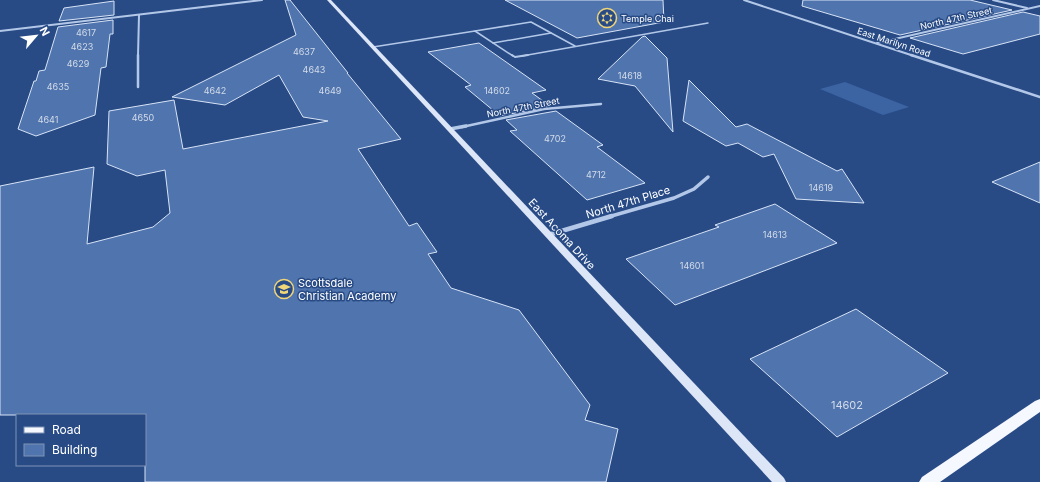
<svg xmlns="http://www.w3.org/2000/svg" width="1040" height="482" font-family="Inter,sans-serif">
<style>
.green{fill:#3c64a2}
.building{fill:#5074ad;stroke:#d7e3f6}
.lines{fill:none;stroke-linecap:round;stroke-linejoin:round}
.lane-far1{stroke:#b3c8e8;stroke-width:1.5}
.lane{stroke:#b3c8e8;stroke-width:2}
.street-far3{stroke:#b3c8e8;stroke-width:2}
.street-far2{stroke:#b3c8e8;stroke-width:2.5}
.street-far1{stroke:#b3c8e8;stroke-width:3.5}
.street{stroke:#b3c8e8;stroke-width:4.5}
.secondary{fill:#dde6f7;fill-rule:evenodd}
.primary{fill:#f5f8fe;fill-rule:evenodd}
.labels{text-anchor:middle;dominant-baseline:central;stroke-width:3;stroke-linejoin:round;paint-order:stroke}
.far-poi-label{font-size:9px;fill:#fff;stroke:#284b86;text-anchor:start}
.far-street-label{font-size:9px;fill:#fff;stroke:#284b86}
.number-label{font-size:9px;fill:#d3dcea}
.street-label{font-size:11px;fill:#fff;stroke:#284b86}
.poi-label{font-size:11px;fill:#fff;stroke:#284b86;text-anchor:start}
.near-number-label{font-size:11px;fill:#d3dcea}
</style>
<rect width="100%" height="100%" fill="#284b86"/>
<polygon class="green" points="845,82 909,107 883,115 820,89"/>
<g class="building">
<polygon points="285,0 290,0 348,73 347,73 401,139 358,149 409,226 417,223 437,252 428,254 451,288 519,310 590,405 585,420 618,429 606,482 145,482 145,415 0,415 0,186 94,167 87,244 153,227 170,213 165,170 137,176 107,164 109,111 174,100 183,149 328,121 303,117 279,75 225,105 172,97 296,35"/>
<polygon points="505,0 663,0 664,22 577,38"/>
<polygon points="803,0 970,0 1012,10 900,35 802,6"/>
<polygon points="114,1 114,15 59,21 64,8"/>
<polygon points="1023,12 1040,16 1040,34 963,54 910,38"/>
<polygon points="113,20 113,34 110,34 106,67 101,68 95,115 36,136 18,129 34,81 36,81 39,71 45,70 58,27"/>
<polygon points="645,36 667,58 673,132 635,86 598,79 642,37"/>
<polygon points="479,43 546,90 532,93 550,106 500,116 465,87 471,85 428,52"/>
<polygon points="689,80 736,127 747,124 837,171 842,169 864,203 796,199 774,154 763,157 738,143 726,146 683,121"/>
<polygon points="556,111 603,145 597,147 645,183 587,200 510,131 517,130 506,120"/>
<polygon points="1040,162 1040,203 992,182"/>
<polygon points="775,204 837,243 675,305 626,259 719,227 715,225"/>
<polygon points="856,309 948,373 837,437 750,359"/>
</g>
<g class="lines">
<g class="lane-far1">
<polyline points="475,31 531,22 575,46"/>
<polyline points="493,43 551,33"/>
<polyline points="373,47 475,31 513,56"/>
<polyline points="522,56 708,23"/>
</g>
<polyline class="lane" points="512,55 515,57 528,55"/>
<g class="street-far3">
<polyline points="744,0 914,56"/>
<polyline points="993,0 1027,8"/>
<polyline points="0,31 262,0"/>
<polyline points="877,43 1040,6"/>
<polyline points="138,56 139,15"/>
</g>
<g class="street-far2">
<polyline points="911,55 1040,97"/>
<polyline points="138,87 138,55"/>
<polyline points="462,127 544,109 601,104"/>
</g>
<g class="street-far1">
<polyline points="450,129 466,126"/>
<polyline points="608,217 674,198 694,189 708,177"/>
</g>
<polyline class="street" points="548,235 612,216"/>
<polygon class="secondary" points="327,0 331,0 784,478 786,482 772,482"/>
<polygon class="primary" points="1040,399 1040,412 940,482 919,482 922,477 1035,401"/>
</g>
<defs>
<symbol id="synagogue-ring" viewBox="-11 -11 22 22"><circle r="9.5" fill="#284b86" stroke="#f0d579" stroke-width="1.5"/><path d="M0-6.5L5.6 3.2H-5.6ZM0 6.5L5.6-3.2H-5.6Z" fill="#f0d579"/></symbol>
<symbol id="school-ring" viewBox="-11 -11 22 22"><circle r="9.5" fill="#284b86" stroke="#f0d579" stroke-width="1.5"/><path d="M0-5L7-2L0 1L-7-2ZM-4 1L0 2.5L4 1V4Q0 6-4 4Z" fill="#f0d579"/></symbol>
</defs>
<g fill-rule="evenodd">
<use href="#synagogue-ring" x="596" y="7" width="22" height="22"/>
<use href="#school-ring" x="273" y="278" width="22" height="22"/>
</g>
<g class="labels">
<g class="far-poi-label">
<text x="621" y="18">Temple Chai</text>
</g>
<g class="far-street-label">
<text transform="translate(956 18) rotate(-13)">North 47th Street</text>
<text transform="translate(894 42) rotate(18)">East Marilyn Road</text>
<text transform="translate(523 107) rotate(-11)">North 47th Street</text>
</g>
<g class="number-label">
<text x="86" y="32">4617</text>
<text x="82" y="46">4623</text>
<text x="304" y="51">4637</text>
<text x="78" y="63">4629</text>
<text x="314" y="69">4643</text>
<text x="630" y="75">14618</text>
<text x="58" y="86">4635</text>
<text x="215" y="90">4642</text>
<text x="330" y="90">4649</text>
<text x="497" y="90">14602</text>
<text x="143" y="117">4650</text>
<text x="48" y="119">4641</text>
<text x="555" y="138">4702</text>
<text x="596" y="174">4712</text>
<text x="821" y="187">14619</text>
<text x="775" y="234">14613</text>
<text x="692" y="265">14601</text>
</g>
<g class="street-label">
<text transform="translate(628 202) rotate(-17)">North 47th Place</text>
<text transform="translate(562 234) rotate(47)">East Acoma Drive</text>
</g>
<g class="poi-label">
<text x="298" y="283">Scottsdale<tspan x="298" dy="13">Christian Academy</tspan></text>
</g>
<g class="near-number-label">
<text x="847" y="405">14602</text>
</g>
</g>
<rect x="16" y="414" width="130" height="52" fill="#284b86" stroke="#7e93b6"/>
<rect x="24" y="427" width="20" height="6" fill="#f5f8fe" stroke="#7e93b6"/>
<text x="52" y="434" font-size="12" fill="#ffffff">Road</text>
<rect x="24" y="444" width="20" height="12" fill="#5074ad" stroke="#7e93b6"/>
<text x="52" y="454" font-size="12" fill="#ffffff">Building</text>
<g transform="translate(36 36) rotate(62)" stroke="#284b86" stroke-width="3" paint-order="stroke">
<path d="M0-3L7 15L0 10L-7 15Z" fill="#ffffff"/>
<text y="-6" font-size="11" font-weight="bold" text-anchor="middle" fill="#ffffff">N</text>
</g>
</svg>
